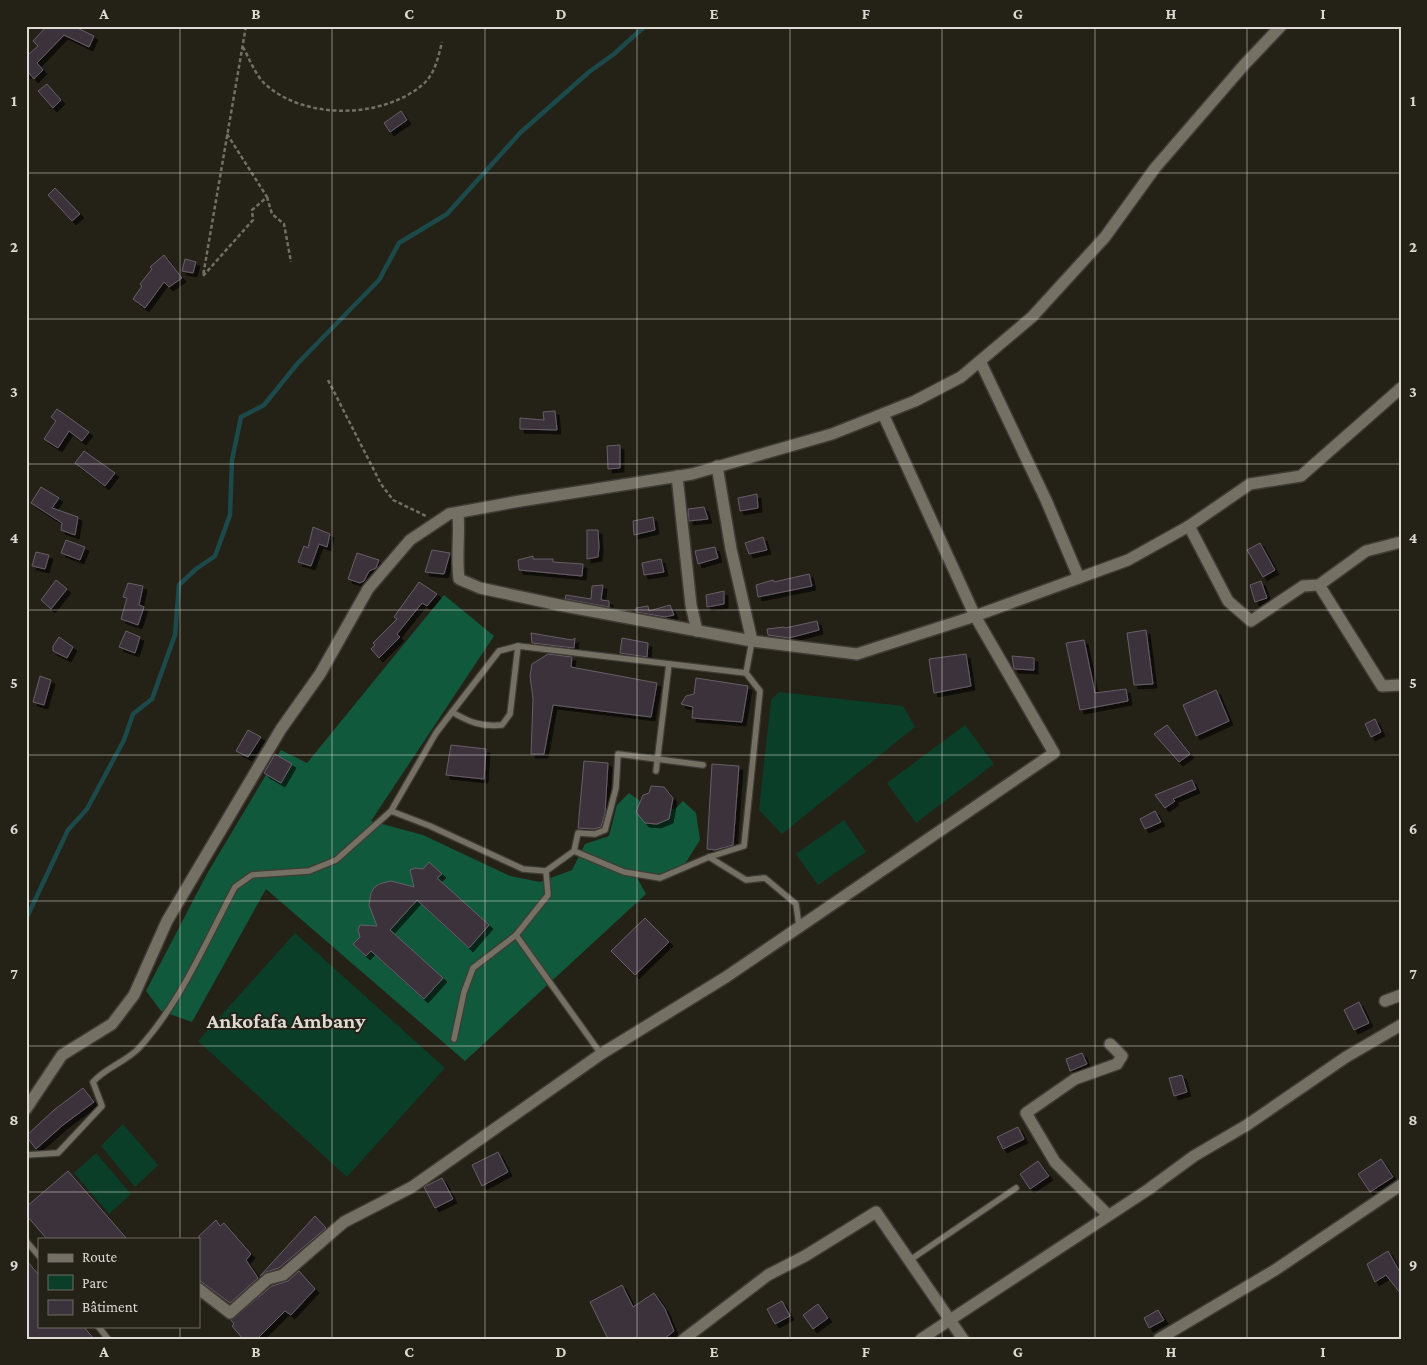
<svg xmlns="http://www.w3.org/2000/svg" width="1427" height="1365" font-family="'Crimson Pro',serif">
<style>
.green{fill:#0a3e29}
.forest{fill:#11593d}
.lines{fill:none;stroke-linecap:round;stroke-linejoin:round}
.stream{stroke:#1c4a4b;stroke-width:4.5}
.building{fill:#3b333b;stroke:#675e67;filter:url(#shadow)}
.lane-casing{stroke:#3f3c35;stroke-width:8}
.street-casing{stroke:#3f3c35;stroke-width:14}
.path{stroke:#716f66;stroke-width:2.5;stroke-dasharray:4 2.5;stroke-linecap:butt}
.lane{stroke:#747064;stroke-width:5.5}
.street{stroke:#747064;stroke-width:11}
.grid{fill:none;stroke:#dcdad3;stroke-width:1;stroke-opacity:0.55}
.labels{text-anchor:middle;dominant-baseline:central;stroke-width:4;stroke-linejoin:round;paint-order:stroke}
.district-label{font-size:21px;font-weight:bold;fill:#dcdad3;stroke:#242117}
.neatline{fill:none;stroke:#dcdad3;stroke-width:2}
.grid-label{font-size:16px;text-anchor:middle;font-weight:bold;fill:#dcdad3}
</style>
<defs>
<filter id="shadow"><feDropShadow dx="4" dy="4" stdDeviation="0" flood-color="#0009"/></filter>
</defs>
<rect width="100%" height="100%" fill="#242117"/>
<g class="green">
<polygon points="779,692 903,706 915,727 782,834 759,810 771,700"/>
<polygon points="965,725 994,764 916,823 887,783"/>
<polygon points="844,820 866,852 818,885 796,854"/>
<polygon points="295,933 445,1068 347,1177 198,1041"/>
<polygon points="123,1124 158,1165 135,1187 101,1146"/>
<polygon points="96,1153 131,1194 109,1214 74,1173"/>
</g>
<polygon class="forest" points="444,595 494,636 371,821 423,835 510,876 540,882 572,870 585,844 609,836 617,805 629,793 652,810 675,809 683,801 696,813 700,840 683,867 657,878 636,876 646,894 465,1061 266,889 192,1022 161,1011 146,991 208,872 281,750 307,763"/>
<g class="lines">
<polyline class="stream" points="26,919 68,830 87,809 124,740 133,714 152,699 175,635 179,585 196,569 215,556 230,515 232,460 241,417 264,405 298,363 379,280 399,243 447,214 520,133 589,72 614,54 645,26"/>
</g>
<g class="building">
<polygon points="44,26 73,26 94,36 89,47 64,35 37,63 43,70 34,79 29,73 26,75 26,51 29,54 38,46 33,41 46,27"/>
<polygon points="47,84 61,100 53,108 38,91"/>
<polygon points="401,111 407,120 390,132 384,123"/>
<polygon points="55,188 80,214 72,221 48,195"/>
<polygon points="164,255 182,278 169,287 164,282 145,308 133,299 142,286 140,284 152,269 150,267"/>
<polygon points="185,259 196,262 193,273 182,271"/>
<polygon points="57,409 89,432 82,441 69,431 58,448 44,439 56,421 51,417"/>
<polygon points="555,411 557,430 520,429 520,418 544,420 543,412"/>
<polygon points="620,445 620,468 608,469 607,446"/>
<polygon points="84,451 115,473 105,486 75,463"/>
<polygon points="41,487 59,498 52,508 78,517 75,535 61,530 62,523 31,503"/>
<polygon points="757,494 758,508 740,511 738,498"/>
<polygon points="704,507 708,519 689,521 688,509"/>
<polygon points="653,517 655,530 634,535 633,521"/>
<polygon points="313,527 330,534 327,547 319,544 311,566 298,562 304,546 308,548"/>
<polygon points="587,530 598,530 599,547 598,557 587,559"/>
<polygon points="763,537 767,550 749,554 745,543"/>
<polygon points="66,540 85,547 80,560 61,553"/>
<polygon points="1260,543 1275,570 1263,577 1247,550"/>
<polygon points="715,547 718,558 698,564 695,551"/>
<polygon points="432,550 450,553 444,574 425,572"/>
<polygon points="36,552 49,555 45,569 32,566"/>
<polygon points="357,553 379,560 376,568 369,571 364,581 360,583 348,579"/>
<polygon points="533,556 533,559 553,559 553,562 583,564 582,576 519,570 518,560"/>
<polygon points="661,559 664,572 644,575 642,563"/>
<polygon points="809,574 812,586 758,597 756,585 773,580 774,582"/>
<polygon points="56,580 67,589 51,609 41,600"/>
<polygon points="1261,581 1267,598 1255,602 1250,585"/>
<polygon points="419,582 437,594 427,606 422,603 397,634 400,637 379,658 371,649 375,645 373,643 397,619 394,617"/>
<polygon points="128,583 143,586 139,605 144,607 138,625 121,619 127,598 123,597"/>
<polygon points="603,585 601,600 609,601 609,607 565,599 566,595 591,599 592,586"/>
<polygon points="724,591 724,604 707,607 706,595"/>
<polygon points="670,605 674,615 665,617 636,612 636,608 648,606 649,611"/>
<polygon points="817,621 819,630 789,638 768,635 767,629 784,627 785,628"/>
<polygon points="1146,630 1153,684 1134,685 1127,633"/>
<polygon points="126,631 140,637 135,653 119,647"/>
<polygon points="531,633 572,640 575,638 574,648 532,643"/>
<polygon points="59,637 73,647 67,658 53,651 53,646"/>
<polygon points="622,638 648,643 647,657 620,653"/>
<polygon points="1084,640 1095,693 1126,689 1128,701 1080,710 1066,643"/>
<polygon points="548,654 572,657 571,667 657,683 651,717 553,705 544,754 531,754 533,699 530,676 532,664"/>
<polygon points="966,654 971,686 934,693 929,659"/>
<polygon points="1012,656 1034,658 1034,670 1014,669"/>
<polygon points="40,676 51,680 44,705 33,702"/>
<polygon points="696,678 748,686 742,722 692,718 693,707 681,704 686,696 694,694"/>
<polygon points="1216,690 1229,721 1196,736 1183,705"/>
<polygon points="1375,719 1381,732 1371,737 1365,724"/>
<polygon points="1167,725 1190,754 1179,762 1154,734"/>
<polygon points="248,730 261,737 248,757 236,751"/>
<polygon points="451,745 486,749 484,779 446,775"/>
<polygon points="275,754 292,764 281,783 264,773"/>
<polygon points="584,761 608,763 605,813 601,827 594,829 578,828"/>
<polygon points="712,764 739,766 733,845 715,850 707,849"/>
<polygon points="1192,780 1196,789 1173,799 1175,801 1165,808 1155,795"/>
<polygon points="651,786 664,787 673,798 669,819 657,824 645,823 636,812 643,795 649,793"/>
<polygon points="1155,811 1161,822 1145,829 1140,819"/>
<polygon points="429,862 442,874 437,878 489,925 469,948 417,900 390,930 443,978 424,999 371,951 366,956 353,944 360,937 358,930 360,925 377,926 369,905 371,893 374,888 379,884 391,881 414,887 410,870 415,868 423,869"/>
<polygon points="645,918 669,942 635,975 611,951"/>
<polygon points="1359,1002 1369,1023 1354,1030 1344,1010"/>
<polygon points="1082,1053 1087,1064 1070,1071 1066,1059"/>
<polygon points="1182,1075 1187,1092 1174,1096 1169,1078"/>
<polygon points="83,1088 94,1102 63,1125 36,1149 26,1136 54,1110"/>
<polygon points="1018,1127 1024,1139 1003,1149 997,1137"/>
<polygon points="498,1152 508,1172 482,1186 472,1165"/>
<polygon points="1381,1159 1393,1177 1370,1192 1358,1174"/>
<polygon points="1038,1161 1049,1176 1030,1189 1020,1174"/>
<polygon points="68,1171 127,1239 47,1239 26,1215 26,1207"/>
<polygon points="442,1178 453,1199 435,1208 424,1187"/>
<polygon points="315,1216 326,1228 279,1268 266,1272 260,1276"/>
<polygon points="216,1220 220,1226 224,1223 251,1254 246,1260 258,1278 230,1303 199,1280 199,1236"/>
<polygon points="1388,1251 1401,1274 1401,1294 1386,1275 1375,1282 1367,1264"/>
<polygon points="26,1260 39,1275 39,1326 83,1326 94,1339 26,1339"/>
<polygon points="299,1271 315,1289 291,1315 285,1311 257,1339 243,1339 232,1326 234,1324 231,1320 272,1286 288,1281"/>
<polygon points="622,1285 633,1307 654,1293 665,1309 674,1331 664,1339 608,1339 590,1302"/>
<polygon points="782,1301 790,1316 775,1324 767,1309"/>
<polygon points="818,1304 828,1318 813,1329 803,1315"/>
<polygon points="1158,1310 1164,1320 1149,1328 1144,1318"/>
</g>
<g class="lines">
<defs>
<g id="lane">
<path d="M452 712C469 722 481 727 502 725L510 714 518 646"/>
<polyline points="703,765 618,754 616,788 605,830 595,834 578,833 574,851 546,871 523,869 430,826 391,811 436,733 452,712 499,651 518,646 746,673 752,641"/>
<polyline points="656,771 669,664"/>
<polyline points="574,851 624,872 660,878 709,857 746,880 765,878 796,904 799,926"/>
<polyline points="709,857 744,846 760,691 746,673"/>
<polyline points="516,935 601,1054"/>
<polyline points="454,1039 464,992 473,968 516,935 548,895 546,871"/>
<path d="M26 1155 58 1153 102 1106 93 1082C106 1067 126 1062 139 1048 181 1002 206 941 235 887L252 875 309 871 336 860 391 811"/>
<polyline points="26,1241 39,1256"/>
<polyline points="910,1260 1016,1188"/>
<polyline points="98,1326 108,1339"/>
</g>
<g id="street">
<polyline points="980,361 1046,500 1079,578"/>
<polyline points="677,476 691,605 697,631"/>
<path d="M458 513C460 535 456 556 459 579L480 588 559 605 752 641 731 549 717 466"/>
<polyline points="1189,526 1228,601 1251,621 1303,586 1319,585 1366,551 1401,542"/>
<polyline points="1319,585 1382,686 1401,685"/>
<polyline points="752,641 857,654 975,616 883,414"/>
<polyline points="1385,1001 1401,995"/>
<polyline points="26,1109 62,1055 112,1024 134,995 167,921 281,729 320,674 368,589 410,540 449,514 520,501 692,474 832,434 915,401 961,377 1032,317 1105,237 1155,168 1244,65 1281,26"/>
<polyline points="1107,1214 1055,1162 1026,1113 1075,1079 1117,1064 1122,1056 1110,1044"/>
<polyline points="199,1289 230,1313 268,1279 283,1275 344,1222 412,1187 601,1054 726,977 1054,753 975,616 1128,560 1189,526 1250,484 1301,476 1401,388"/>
<polyline points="684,1339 768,1275 805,1256 876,1212 963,1339"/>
<polyline points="921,1339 1149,1189 1194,1156 1247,1125 1346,1057 1401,1025"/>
<polyline points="1159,1339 1275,1270 1401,1185"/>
</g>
</defs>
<use href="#lane" class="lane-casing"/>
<use href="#street" class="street-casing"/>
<g class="path">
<path d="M243 47C249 58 255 74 264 83 303 120 380 119 421 86 435 75 438 58 442 42"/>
<polyline points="227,134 267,197 252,210 253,220 203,276 246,26"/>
<polyline points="267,197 272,214 284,224 291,262"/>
<polyline points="328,380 381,484 393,500 426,516"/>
</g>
<use href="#lane" class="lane"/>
<use href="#street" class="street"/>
</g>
<path class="grid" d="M180 26V1239M332 26V1339M485 26V1339M637 26V1339M790 26V1339M942 26V1339M1095 26V1339M1247 26V1339M26 173H1401M26 319H1401M26 464H1401M26 610H1401M26 755H1401M26 901H1401M26 1046H1401M26 1192H1401M180 1326V1339"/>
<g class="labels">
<g class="district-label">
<text x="286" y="1021">Ankofafa Ambany</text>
</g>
</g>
<rect width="1427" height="1365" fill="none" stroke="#242117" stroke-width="55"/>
<rect x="38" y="1238" width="162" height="90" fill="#242117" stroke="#6e6b62"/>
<rect x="48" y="1254" width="25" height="8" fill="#747064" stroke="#6e6b62"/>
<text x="82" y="1262" font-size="15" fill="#dcdad3">Route</text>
<rect x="48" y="1275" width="25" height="15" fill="#0a3e29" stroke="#6e6b62"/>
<text x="82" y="1288" font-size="15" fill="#dcdad3">Parc</text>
<rect x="48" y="1300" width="25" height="15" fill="#3b333b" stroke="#6e6b62"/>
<text x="82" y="1312" font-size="15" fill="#dcdad3">Bâtiment</text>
<rect x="28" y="28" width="1372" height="1310" class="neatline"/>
<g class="grid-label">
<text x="104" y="19">A</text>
<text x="256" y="19">B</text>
<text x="409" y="19">C</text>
<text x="561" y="19">D</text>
<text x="714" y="19">E</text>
<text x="866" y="19">F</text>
<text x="1018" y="19">G</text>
<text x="1171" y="19">H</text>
<text x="1323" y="19">I</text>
<text x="14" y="106">1</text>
<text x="1413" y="106">1</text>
<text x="14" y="252">2</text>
<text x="1413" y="252">2</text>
<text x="14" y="397">3</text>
<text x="1413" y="397">3</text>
<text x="14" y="543">4</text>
<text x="1413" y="543">4</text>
<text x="14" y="688">5</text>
<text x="1413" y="688">5</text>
<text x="14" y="834">6</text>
<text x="1413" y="834">6</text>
<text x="14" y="979">7</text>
<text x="1413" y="979">7</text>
<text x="14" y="1125">8</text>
<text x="1413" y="1125">8</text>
<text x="14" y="1270">9</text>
<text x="1413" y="1270">9</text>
<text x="104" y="1357">A</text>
<text x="256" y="1357">B</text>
<text x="409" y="1357">C</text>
<text x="561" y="1357">D</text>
<text x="714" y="1357">E</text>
<text x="866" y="1357">F</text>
<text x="1018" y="1357">G</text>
<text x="1171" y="1357">H</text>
<text x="1323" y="1357">I</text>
</g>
</svg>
